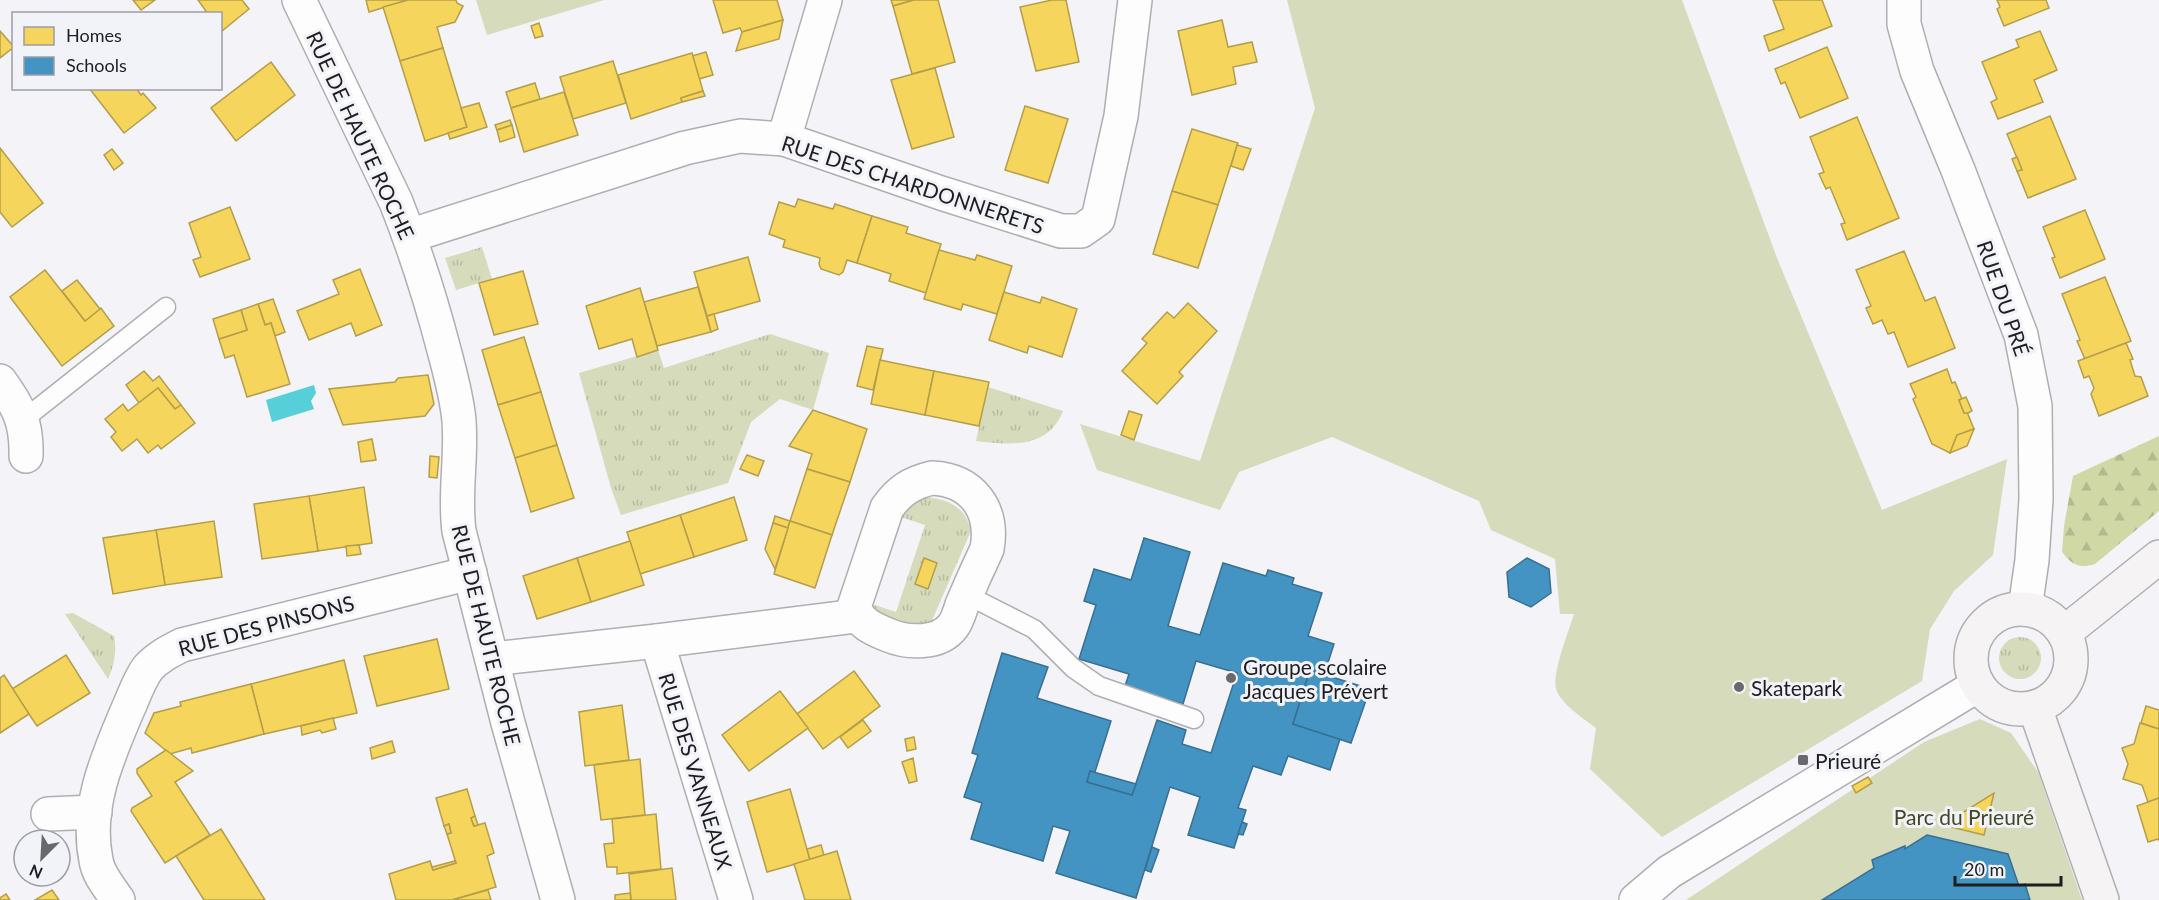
<svg xmlns="http://www.w3.org/2000/svg" width="2159" height="900" font-family="Lato,sans-serif">
<style>
.grass{fill:url(#grass-tufts)}
.forest{fill:url(#forest-firs)}
.park{fill:#d5dbbb}
.water{fill:#56cfd8}
.homes{fill:#f6d55c;stroke:#b59e4a;stroke-width:1.5}
.schools{fill:#4393c3;stroke:#387092;stroke-width:1.5}
.lines{fill:none;stroke-linecap:round;stroke-linejoin:round}
.lane-casing{stroke:#afafb2;stroke-width:21}
.street-casing{stroke:#afafb2;stroke-width:36}
.secondary-casing{stroke:#afafb2;stroke-width:36}
.lane{stroke:#fdfdfe;stroke-width:18}
.street{stroke:#fdfdfe;stroke-width:33}
.secondary{stroke:#f6f3f4;stroke-width:33}
.poi-dot{fill:#69696c;stroke:#f2f2f9;stroke-width:2}
.labels{text-anchor:middle;dominant-baseline:central;stroke-width:6;stroke-linejoin:round;paint-order:stroke}
.street-label{font-size:21px;fill:#1e1e20;stroke:#f2f2f9}
.poi-label{font-size:21px;fill:#1e1e20;stroke:#f2f2f9;text-anchor:start}
.park-label{font-size:21px;fill:#424920;stroke:#f2f2f9}
</style>
<defs>
<pattern id="grass-tufts" width="24" height="20" patternUnits="userSpaceOnUse" patternTransform="scale(1.5)"><rect width="24" height="20" fill="#d5dbbb"/><path d="M3 7l-1-3M5 7V3M7 7l1-3M15 17l-1-3M17 17v-4M19 17l1-3" fill="none" stroke="#b6bca0"/></pattern>
<pattern id="forest-firs" width="22" height="20" patternUnits="userSpaceOnUse" patternTransform="scale(1.5)"><rect width="22" height="20" fill="#d0d9a6"/><path d="M5 1l3.5 6h-7zM16 11l3.5 6h-7z" fill="#b2ba8f"/></pattern>
</defs>
<rect width="100%" height="100%" fill="#f3f3f8"/>
<g class="grass">
<polygon points="482,247 492,279 456,290 445,258"/>
<polygon points="770,334 829,353 813,410 780,399 751,422 728,483 621,515 611,488 579,373 658,350 664,368"/>
<path d="M988 387 1063 411C1048 449 1011 445 976 441Z"/>
<path d="M921 497C946 498 965 505 971 531L930 625 920 629 880 619 869 603 896 612 925 525 898 516Z"/>
<path d="M73 613 114 636C117 652 114 665 108 679L65 614Z"/>
<circle cx="2020" cy="658" r="21"/>
</g>
<path class="forest" d="M2159 436V511L2095 564C2079 569 2072 565 2062 552L2064 526 2073 476Z"/>
<g class="park">
<polygon points="476,0 604,0 487,35"/>
<path d="M1287 0H1682L1777 258 1882 510 2007 459 1993 555 1954 591 1930 629 1922 681 1662 837 1590 769 1596 728C1584 719 1559 703 1556 688 1552 673 1569 630 1574 614H1560L1555 559 1491 530 1479 501 1332 437 1239 472 1220 510 1097 470 1080 424 1200 461 1315 108Z"/>
<polygon points="1980,719 2011,733 2038,772 2082,900 1686,900 1924,742"/>
</g>
<polygon class="water" points="314,385 316,393 311,401 314,409 272,422 266,400"/>
<g class="homes">
<polygon points="133,0 155,0 141,10"/>
<polygon points="198,0 242,0 249,9 222,31 220,14 208,14"/>
<polygon points="366,0 408,0 369,12"/>
<polygon points="408,0 456,0 457,3 463,6 455,22 437,27 443,48 400,61 383,7"/>
<polygon points="713,0 777,0 783,20 742,32 740,28 723,33"/>
<polygon points="891,0 914,0 893,6"/>
<polygon points="914,0 938,0 955,62 912,74 893,6"/>
<polygon points="1052,0 1066,0 1079,62 1036,71 1020,7"/>
<polygon points="1773,0 1822,0 1832,26 1769,51 1764,36 1784,29"/>
<polygon points="1997,0 2046,0 2049,8 2004,26 1997,9 2000,7"/>
<polygon points="783,20 779,39 736,51 742,32"/>
<polygon points="1222,20 1228,47 1252,42 1257,62 1233,67 1236,84 1192,95 1178,31"/>
<polygon points="539,23 543,36 535,38 531,26"/>
<polygon points="0,31 14,47 0,58"/>
<polygon points="2040,31 2057,70 2034,80 2043,102 1998,119 1991,102 1997,99 1982,62 2019,47 2016,40"/>
<polygon points="1827,47 1848,98 1800,118 1785,82 1781,84 1775,69"/>
<polygon points="443,48 467,127 425,141 400,61"/>
<polygon points="706,52 713,75 699,79 692,56"/>
<polygon points="692,53 703,91 681,98 682,102 631,119 618,75"/>
<polygon points="613,61 626,103 573,119 560,77"/>
<polygon points="271,62 295,95 236,141 211,108"/>
<polygon points="935,68 954,137 912,149 891,80"/>
<polygon points="535,83 540,99 511,108 506,92"/>
<polygon points="89,88 136,88 141,95 143,93 156,108 124,133"/>
<polygon points="703,91 705,96 682,102 681,98"/>
<polygon points="564,92 578,135 524,152 511,108"/>
<polygon points="479,103 487,127 450,139 448,133 467,127 461,108"/>
<polygon points="1025,106 1068,119 1048,183 1005,170"/>
<polygon points="2050,116 2076,179 2028,198 2017,171 2022,170 2007,134"/>
<polygon points="1857,117 1899,218 1847,240 1841,224 1845,223 1842,216 1830,187 1826,189 1819,174 1824,172 1810,137"/>
<polygon points="510,120 512,125 497,130 495,125"/>
<polygon points="512,125 515,137 500,142 497,130"/>
<polygon points="1192,129 1238,143 1218,205 1172,191"/>
<polygon points="1237,145 1251,149 1243,170 1231,166"/>
<polygon points="0,148 43,203 12,227 0,212"/>
<polygon points="112,149 123,163 114,170 104,155"/>
<polygon points="2017,157 2022,170 2017,171 2012,159"/>
<polygon points="1172,191 1218,205 1198,268 1153,254"/>
<polygon points="798,199 833,209 835,204 872,216 857,263 847,260 843,272 839,275 821,269 819,264 820,258 783,247 785,240 769,234 779,202 795,207"/>
<polygon points="230,207 250,259 200,277 193,260 201,257 189,223"/>
<polygon points="2085,210 2105,259 2060,278 2052,258 2055,257 2043,227"/>
<polygon points="872,216 908,227 906,233 941,244 926,293 889,281 891,274 857,263"/>
<polygon points="939,250 975,260 977,255 1012,266 997,314 963,304 961,310 924,299"/>
<polygon points="1904,251 1925,301 1935,297 1955,348 1908,367 1894,332 1888,334 1882,320 1873,324 1866,308 1871,306 1856,270"/>
<polygon points="748,257 760,301 707,316 694,272"/>
<polygon points="360,269 382,325 356,336 351,323 309,340 297,311 339,294 333,280"/>
<polygon points="45,270 85,321 101,308 114,326 62,366 10,297"/>
<polygon points="523,271 538,324 494,335 479,283"/>
<polygon points="2105,277 2131,341 2085,359 2077,341 2080,340 2062,294"/>
<polygon points="77,280 100,309 85,321 62,291"/>
<polygon points="698,287 711,332 657,346 644,302"/>
<polygon points="640,288 658,350 637,357 632,339 599,349 586,306"/>
<polygon points="1004,292 1040,303 1042,297 1077,309 1062,357 1029,346 1027,353 989,340"/>
<polygon points="273,299 285,332 275,336 271,323 265,325 258,304"/>
<polygon points="1188,303 1217,331 1179,372 1183,376 1157,404 1122,371 1147,343 1142,339 1167,312 1174,318"/>
<polygon points="258,304 265,325 271,323 290,384 247,397 234,355 225,358 219,339 247,330 241,310"/>
<polygon points="241,310 247,330 219,339 213,319"/>
<polygon points="714,314 718,329 711,332 707,316"/>
<polygon points="524,337 541,392 498,405 482,350"/>
<polygon points="2126,343 2133,359 2130,360 2135,376 2141,377 2148,396 2099,416 2091,394 2094,388 2089,376 2084,378 2078,361"/>
<polygon points="867,346 883,349 873,390 857,386"/>
<polygon points="880,360 934,371 925,415 871,404"/>
<polygon points="1947,369 1952,383 1955,382 1962,399 1959,400 1964,413 1967,412 1974,429 1957,435 1950,453 1932,444 1913,399 1916,397 1910,384"/>
<polygon points="144,371 153,381 159,376 181,405 175,409 158,388 139,403 126,385"/>
<polygon points="934,371 989,382 979,426 925,415"/>
<polygon points="428,375 434,404 425,416 343,425 329,389 395,382 398,378"/>
<polygon points="158,388 175,409 181,405 195,423 161,449 158,445 148,453 137,439 122,451 111,437 116,432 105,419 123,404 128,411"/>
<polygon points="541,392 557,445 515,458 498,405"/>
<polygon points="1966,397 1972,411 1968,413 1964,413 1959,400"/>
<polygon points="813,410 867,429 850,482 807,469 812,454 789,446"/>
<polygon points="1129,411 1142,415 1134,440 1121,435"/>
<polygon points="1974,429 1967,446 1950,453 1957,435"/>
<polygon points="372,439 376,460 361,462 358,442"/>
<polygon points="557,445 574,498 531,512 515,458"/>
<polygon points="747,455 764,461 758,476 740,469"/>
<polygon points="430,456 439,457 437,478 429,477"/>
<polygon points="807,469 850,482 832,535 790,521"/>
<polygon points="364,487 372,543 318,551 309,496"/>
<polygon points="309,496 318,551 262,559 254,504"/>
<polygon points="734,497 747,540 694,557 680,515"/>
<polygon points="680,515 694,557 640,574 627,532"/>
<polygon points="775,516 790,521 788,528 773,523"/>
<polygon points="214,521 222,577 165,585 156,530"/>
<polygon points="790,521 832,535 815,588 774,574"/>
<polygon points="773,523 788,528 775,569 765,549"/>
<polygon points="156,530 165,585 113,594 103,538"/>
<polygon points="630,541 644,585 591,602 577,558"/>
<polygon points="359,545 361,554 347,556 346,546"/>
<polygon points="577,558 591,602 537,619 523,576"/>
<polygon points="924,558 937,563 928,589 915,584"/>
<polygon points="437,639 449,689 377,706 364,656"/>
<polygon points="66,655 90,693 37,726 12,689"/>
<polygon points="344,660 357,713 264,734 251,684"/>
<polygon points="854,671 880,706 823,749 797,714"/>
<polygon points="4,675 29,714 0,733 0,678"/>
<polygon points="251,684 264,734 192,753 191,748 170,754 145,733 154,713 181,706 180,702"/>
<polygon points="780,691 808,728 749,771 722,735"/>
<polygon points="622,705 629,760 585,766 579,712"/>
<polygon points="2146,706 2159,710 2159,729 2141,723"/>
<polygon points="333,718 336,729 322,733 320,730 302,735 301,726"/>
<polygon points="863,720 871,731 848,748 840,737"/>
<polygon points="2140,723 2159,729 2159,798 2148,802 2142,785 2123,779 2128,764 2122,748 2134,744"/>
<polygon points="914,737 916,749 907,751 905,739"/>
<polygon points="392,741 395,752 372,759 370,748"/>
<polygon points="166,750 193,771 175,782 210,835 165,863 131,811 132,808 152,796 137,773 137,769"/>
<polygon points="913,758 917,781 909,783 902,762"/>
<polygon points="640,759 645,815 601,820 594,765"/>
<polygon points="1868,777 1872,783 1856,793 1852,786"/>
<polygon points="467,789 475,816 471,818 474,826 485,823 494,853 487,856 496,887 452,900 396,900 389,874 430,861 433,870 456,863 447,834 451,833 449,824 444,826 436,798"/>
<polygon points="790,789 810,860 767,872 747,802"/>
<polygon points="1994,793 1984,835 1943,825"/>
<polygon points="2159,798 2159,841 2158,839 2148,842 2137,806"/>
<polygon points="656,814 661,869 617,874 617,867 607,867 604,844 614,843 612,819"/>
<polygon points="475,816 478,825 474,826 471,818"/>
<polygon points="449,824 451,833 447,834 444,826"/>
<polygon points="221,829 265,900 204,900 176,856"/>
<polygon points="821,845 824,855 810,860 807,849"/>
<polygon points="837,851 851,900 805,900 794,864"/>
<polygon points="455,861 456,863 433,870 432,867"/>
<polygon points="672,868 676,900 631,900 629,874"/>
<polygon points="52,890 59,900 35,900"/>
<polygon points="488,890 491,900 452,900"/>
<polygon points="630,893 631,900 615,900 615,895"/>
<polygon points="6,894 10,900 0,900 0,898"/>
</g>
<g class="schools">
<polygon points="1144,538 1190,552 1168,626 1200,635 1223,563 1266,576 1268,570 1294,578 1292,584 1322,593 1308,636 1334,644 1324,675 1310,670 1293,724 1340,739 1330,770 1288,756 1281,775 1253,766 1238,808 1246,810 1234,848 1188,835 1200,797 1170,787 1136,898 1056,873 1070,831 1053,826 1043,861 971,839 982,803 964,797 978,755 972,753 1002,653 1048,667 1037,698 1111,721 1095,772 1090,771 1087,782 1132,795 1157,720 1186,730 1182,744 1211,753 1237,673 1196,661 1183,704 1125,686 1129,674 1079,659 1096,605 1084,601 1094,569 1131,580"/>
<polygon points="1527,558 1549,569 1551,593 1531,607 1509,597 1507,572"/>
<polygon points="1310,670 1370,689 1351,743 1293,724"/>
<polygon points="1090,771 1136,784 1132,795 1087,782"/>
<polygon points="1242,822 1247,824 1243,835 1238,834"/>
<polygon points="1927,835 2008,854 2019,886 2025,884 2030,900 1822,900 1874,868 1872,860 1905,846 1905,849"/>
<polygon points="1152,847 1159,850 1151,872 1145,870"/>
</g>
<g class="lines">
<defs>
<g id="lane">
<polyline points="23,420 166,307"/>
<polyline points="967,595 1034,629 1073,668 1099,686 1194,719"/>
</g>
<g id="street">
<path d="M299 0 396 202C415 250 431 300 444 350 450 373 457 397 459 421 462 458 454 494 459 531L508 723 558 900"/>
<polyline points="1904,0 1904,24 1917,71 1958,170 2021,335 2035,406 2036,499 2032,560 2025,609"/>
<polyline points="784,139 825,0"/>
<polyline points="409,236 685,148 740,136 784,139 941,193 1061,231 1081,231 1098,219 1121,116 1135,0"/>
<path d="M0 381C19 407 27 423 26 456"/>
<path d="M932 478C973 480 994 510 987 549 978 568 970 586 962 605 960 611 957 621 953 626 939 645 907 643 888 635 873 629 859 623 854 607L887 508C899 491 911 483 932 478Z"/>
<polyline points="657,641 736,900"/>
<polyline points="492,659 657,641 856,616"/>
<polyline points="48,814 95,812"/>
<path d="M118 900C110 888 98 875 96 860 85 807 108 756 128 709 134 696 139 680 148 668 158 657 170 651 182 645L470 573"/>
<polyline points="1636,900 1669,872 1978,685"/>
</g>
<g id="secondary">
<circle cx="2021" cy="659" r="50"/>
<polyline points="2064,633 2159,557"/>
<polyline points="2035,708 2102,900"/>
</g>
</defs>
<use href="#lane" class="lane-casing"/>
<use href="#street" class="street-casing"/>
<use href="#secondary" class="secondary-casing"/>
<use href="#lane" class="lane"/>
<use href="#street" class="street"/>
<use href="#secondary" class="secondary"/>
</g>
<g class="poi-dot">
<circle cx="1231" cy="678" r="6"/>
<circle cx="1739" cy="687" r="6"/>
<rect x="1797" y="754" width="12" height="12" rx="3"/>
</g>
<g class="labels">
<g class="street-label">
<text transform="translate(361 135) rotate(65)">RUE DE HAUTE ROCHE</text>
<text transform="translate(913 184) rotate(18)">RUE DES CHARDONNERETS</text>
<text transform="translate(2004 298) rotate(71)">RUE DU PRÉ</text>
<text transform="translate(266 625) rotate(-15)">RUE DES PINSONS</text>
<text transform="translate(487 635) rotate(76)">RUE DE HAUTE ROCHE</text>
<text transform="translate(696 771) rotate(73)">RUE DES VANNEAUX</text>
</g>
<g class="poi-label">
<text x="1243" y="666">Groupe scolaire<tspan x="1243" dy="24">Jacques Prévert</tspan></text>
<text x="1751" y="687">Skatepark</text>
<text x="1815" y="760">Prieuré</text>
</g>
<g class="park-label">
<text x="1964" y="816">Parc du Prieuré</text>
</g>
</g>
<rect x="12" y="12" width="210" height="78" fill="#f2f2f9" stroke="#9d9da2" stroke-width="1.5"/>
<rect x="24" y="27" width="30" height="18" fill="#f6d55c" stroke="#9d9da2" stroke-width="1.5"/>
<text x="66" y="42" font-size="18" fill="#1e1e20">Homes</text>
<rect x="24" y="57" width="30" height="18" fill="#4393c3" stroke="#9d9da2" stroke-width="1.5"/>
<text x="66" y="72" font-size="18" fill="#1e1e20">Schools</text>
<g transform="translate(42 858) rotate(204)"><circle r="28" fill="#f2f2f9" stroke="#9d9da2" stroke-width="1.5"/>
<path d="M0-4.5L10 22L0 15L-10 22Z" fill="#69696c"/>
<text y="-9" font-size="16" font-weight="bold" text-anchor="middle" fill="#1e1e20">N</text>
</g>
<path d="M1955 876v9h106v-9" fill="none" stroke="#1e1e20" stroke-width="3"/>
<text x="1964" y="876" font-size="18" fill="#1e1e20" stroke="#f2f2f9" stroke-width="4.5" paint-order="stroke">20 m</text>
</svg>
